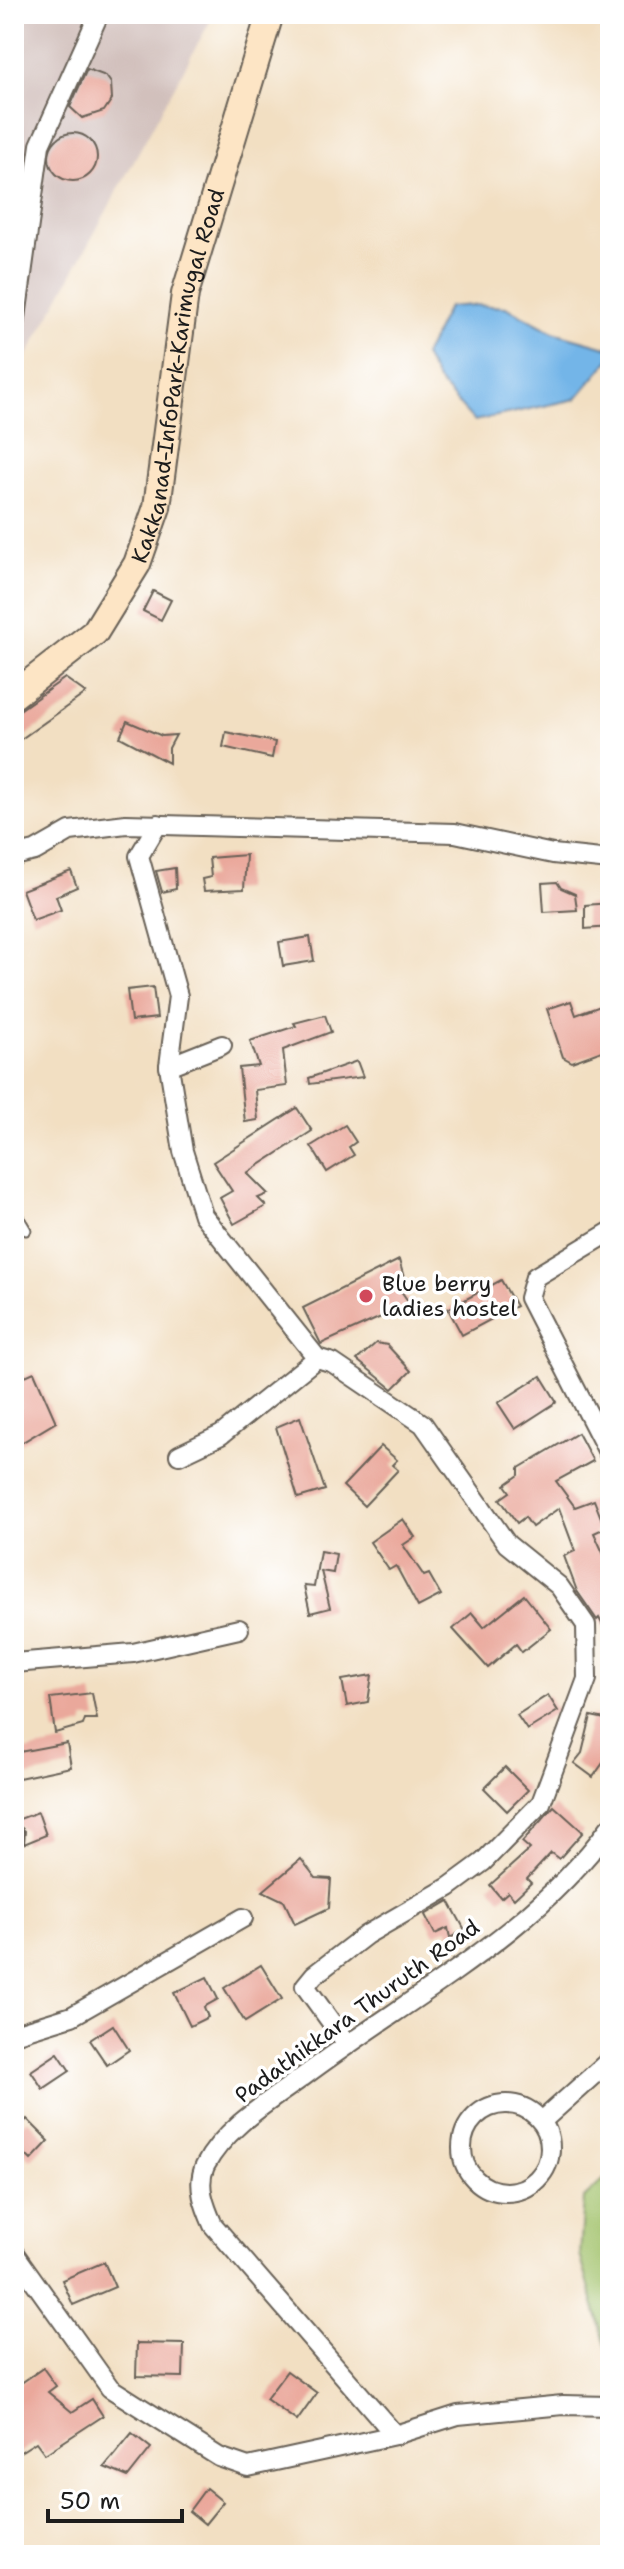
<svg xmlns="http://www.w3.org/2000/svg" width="624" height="2569" font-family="'Shantell Sans',sans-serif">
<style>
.industrial{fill:#d1c0bc}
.green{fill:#a0c169;stroke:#5e6e42;stroke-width:2}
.water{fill:#73b5e8;stroke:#486882;stroke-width:2}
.building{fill:#eaa89b}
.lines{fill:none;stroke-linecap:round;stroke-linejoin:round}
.service-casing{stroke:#676056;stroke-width:13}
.minor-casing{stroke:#676056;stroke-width:22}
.secondary-casing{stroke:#676056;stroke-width:30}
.service{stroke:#fff;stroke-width:9}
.minor{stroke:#fff;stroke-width:18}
.secondary{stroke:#fde5c5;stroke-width:26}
.poi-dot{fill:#d1495b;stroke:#fff;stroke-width:3}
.labels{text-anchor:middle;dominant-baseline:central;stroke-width:7;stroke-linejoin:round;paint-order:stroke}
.street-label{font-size:22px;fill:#1c1c1c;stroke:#fff}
.poi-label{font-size:22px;fill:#1c1c1c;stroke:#fff;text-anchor:start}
</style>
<rect width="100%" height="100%" fill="#fff"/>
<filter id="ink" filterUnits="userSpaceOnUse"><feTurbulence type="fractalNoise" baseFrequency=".0125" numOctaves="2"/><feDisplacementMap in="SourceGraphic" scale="16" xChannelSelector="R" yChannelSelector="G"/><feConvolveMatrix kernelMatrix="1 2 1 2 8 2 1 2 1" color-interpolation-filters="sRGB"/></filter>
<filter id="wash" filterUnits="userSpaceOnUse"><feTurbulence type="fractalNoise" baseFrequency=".006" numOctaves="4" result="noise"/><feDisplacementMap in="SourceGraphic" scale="32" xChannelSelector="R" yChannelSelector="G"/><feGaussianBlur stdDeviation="1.8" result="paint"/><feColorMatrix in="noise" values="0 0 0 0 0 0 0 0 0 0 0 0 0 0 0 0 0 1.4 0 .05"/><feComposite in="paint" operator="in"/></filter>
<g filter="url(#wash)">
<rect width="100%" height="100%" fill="#f2dfc2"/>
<polygon class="industrial" points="30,14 214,14 24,362 14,357 14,43"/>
<polygon class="green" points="610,2174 610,2359 580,2255 584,2198"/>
<polygon class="water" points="473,305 506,307 553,332 610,348 610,359 576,399 474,421 437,380 424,356 448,307"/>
<g id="blocks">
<g class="building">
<polygon points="87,69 106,76 111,83 112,99 104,111 82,118 70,107"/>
<circle cx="73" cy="157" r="24"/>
<polygon points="153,591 171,600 161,620 143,611"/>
<polygon points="65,678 86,693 14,744 14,714"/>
<polygon points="127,721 162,736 176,735 169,748 169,763 120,737"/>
<polygon points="226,732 275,742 272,758 223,747"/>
<polygon points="246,855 244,889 204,891 202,879 211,877 209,858"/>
<polygon points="175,868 176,889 162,892 156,871"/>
<polygon points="71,871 77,887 56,896 61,910 33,920 22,890"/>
<polygon points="557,882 561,888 575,894 577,910 544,912 542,883"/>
<polygon points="610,903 610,927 585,929 585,905"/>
<polygon points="310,937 314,961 283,966 279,942"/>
<polygon points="153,987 157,1018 131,1021 127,990"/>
<polygon points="571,1001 576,1015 606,1004 610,1015 610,1048 572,1062 563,1057 547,1009"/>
<polygon points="325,1015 331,1032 283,1050 287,1086 255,1090 258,1120 245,1122 239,1068 259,1066 250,1041 296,1026 294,1023"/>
<polygon points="357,1061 363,1077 310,1084 309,1078"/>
<polygon points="297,1108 312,1131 247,1173 268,1194 258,1198 266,1206 234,1224 220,1198 232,1191 213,1162"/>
<polygon points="345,1125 356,1142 349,1147 354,1155 327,1172 311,1146"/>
<polygon points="399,1260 406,1285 399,1288 410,1304 321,1344 303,1308"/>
<polygon points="501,1280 516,1306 462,1335 448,1309"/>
<polygon points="376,1343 387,1345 411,1371 393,1389 357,1360"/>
<polygon points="34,1372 56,1422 21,1443 14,1427 14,1412 21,1409 14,1393 14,1381"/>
<polygon points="541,1376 557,1402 515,1429 498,1403"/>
<polygon points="300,1417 325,1490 298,1498 276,1427"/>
<polygon points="578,1433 593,1461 556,1481 575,1507 594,1500 605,1528 594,1533 610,1568 610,1639 599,1618 597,1620 577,1591 564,1556 575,1551 559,1508 532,1527 525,1517 517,1523 500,1499 510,1492 505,1485 519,1475 519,1468"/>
<polygon points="381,1446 397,1460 392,1465 398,1470 364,1506 343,1486"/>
<polygon points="403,1519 415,1537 403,1545 424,1576 429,1574 441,1595 418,1607 396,1566 389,1570 370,1542"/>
<polygon points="320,1551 336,1554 333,1573 321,1571 330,1608 310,1613 304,1586 314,1587"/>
<polygon points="524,1595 551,1629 522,1652 516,1644 488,1668 453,1629 472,1613 484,1627"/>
<polygon points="372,1675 368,1702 347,1706 342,1680"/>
<polygon points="92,1693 97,1719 85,1719 83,1725 55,1733 50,1698"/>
<polygon points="548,1695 558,1711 527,1730 517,1715"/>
<polygon points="591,1716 610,1720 610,1753 593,1777 574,1763 582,1753"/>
<polygon points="67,1743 71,1767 14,1779 14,1753"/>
<polygon points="505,1767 528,1790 507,1811 484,1788"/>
<polygon points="554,1806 583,1832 559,1859 551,1853 527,1879 531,1883 514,1899 508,1892 501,1898 490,1885 530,1849 522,1842"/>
<polygon points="38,1812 46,1835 24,1844 25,1831 14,1821"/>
<polygon points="301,1859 316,1878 331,1879 329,1908 295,1924 284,1901 263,1891"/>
<polygon points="449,1901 465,1930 450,1938 448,1928 435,1934 425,1915"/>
<polygon points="261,1965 282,1999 245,2022 224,1988"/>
<polygon points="207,1977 218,1999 204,2007 208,2017 190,2026 174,1993"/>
<polygon points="113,2025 129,2050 107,2065 90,2040"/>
<polygon points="58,2053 70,2071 43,2089 31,2071"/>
<polygon points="27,2119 49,2141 31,2160 14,2143 14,2133"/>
<polygon points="104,2262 115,2287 73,2305 62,2280"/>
<polygon points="137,2343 184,2344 183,2377 136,2376"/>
<polygon points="43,2368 56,2386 48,2392 72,2412 92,2399 103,2416 45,2454 36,2442 14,2456 14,2388"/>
<polygon points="287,2371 317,2393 297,2421 266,2399"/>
<polygon points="132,2433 151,2448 128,2477 104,2467"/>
<polygon points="206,2488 223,2502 205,2524 189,2511"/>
</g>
</g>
</g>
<g filter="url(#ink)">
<use href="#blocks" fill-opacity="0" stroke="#676056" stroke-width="2"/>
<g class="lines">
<defs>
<polyline id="service" points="14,1210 26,1230"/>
<g id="minor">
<polyline points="14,332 40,145 99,14"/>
<polyline points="158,824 139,856 178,996 169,1066"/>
<polyline points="14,856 35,851 70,831 126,824 455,833 553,854 610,860"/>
<polyline points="222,1045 169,1066 183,1151 203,1215 317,1358 333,1363 423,1424 507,1544 559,1586 586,1625 587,1679 541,1803 483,1862 449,1887 366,1935 314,1975 305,1986 347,2044"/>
<polyline points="610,1232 535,1277 529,1298 610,1456"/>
<polyline points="179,1455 221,1435 317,1358"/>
<polyline points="14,1663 133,1653 239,1629"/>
<polyline points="14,1836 14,1837"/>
<polyline points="14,2034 72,2016 243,1918"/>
<circle cx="506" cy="2148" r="44"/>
<polyline points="542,2121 610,2060"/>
<polyline points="14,2253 110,2388 219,2457 248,2467 395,2435 458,2415 563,2405 610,2406"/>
<path d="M395 2435 213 2225C205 2207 196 2185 205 2166 224 2128 271 2100 304 2076 408 1998 532 1935 610 1827"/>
</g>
<g id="secondary">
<path id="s1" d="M14 695 95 632 137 564 157 507 185 294 270 14"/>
</g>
</defs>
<use href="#service" class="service-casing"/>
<use href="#minor" class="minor-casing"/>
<use href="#secondary" class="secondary-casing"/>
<use href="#service" class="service"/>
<use href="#minor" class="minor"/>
<use href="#secondary" class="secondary"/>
</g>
</g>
<circle class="poi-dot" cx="366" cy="1296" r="8"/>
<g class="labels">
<g class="street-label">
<text stroke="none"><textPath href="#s1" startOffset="376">Kakkanad-InfoPark-Karimugal Road</textPath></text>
<text transform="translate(357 2011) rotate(-36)">Padathikkara Thuruth Road</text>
</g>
<g class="poi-label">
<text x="382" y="1283">Blue berry<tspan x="382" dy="25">ladies hostel</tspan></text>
</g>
</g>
<rect width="624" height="2569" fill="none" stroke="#fff" stroke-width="48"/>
<path d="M48 2509v12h134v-12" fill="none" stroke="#1c1c1c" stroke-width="4"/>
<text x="60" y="2509" font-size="24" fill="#1c1c1c" stroke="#ffffff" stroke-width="6" paint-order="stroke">50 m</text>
</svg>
